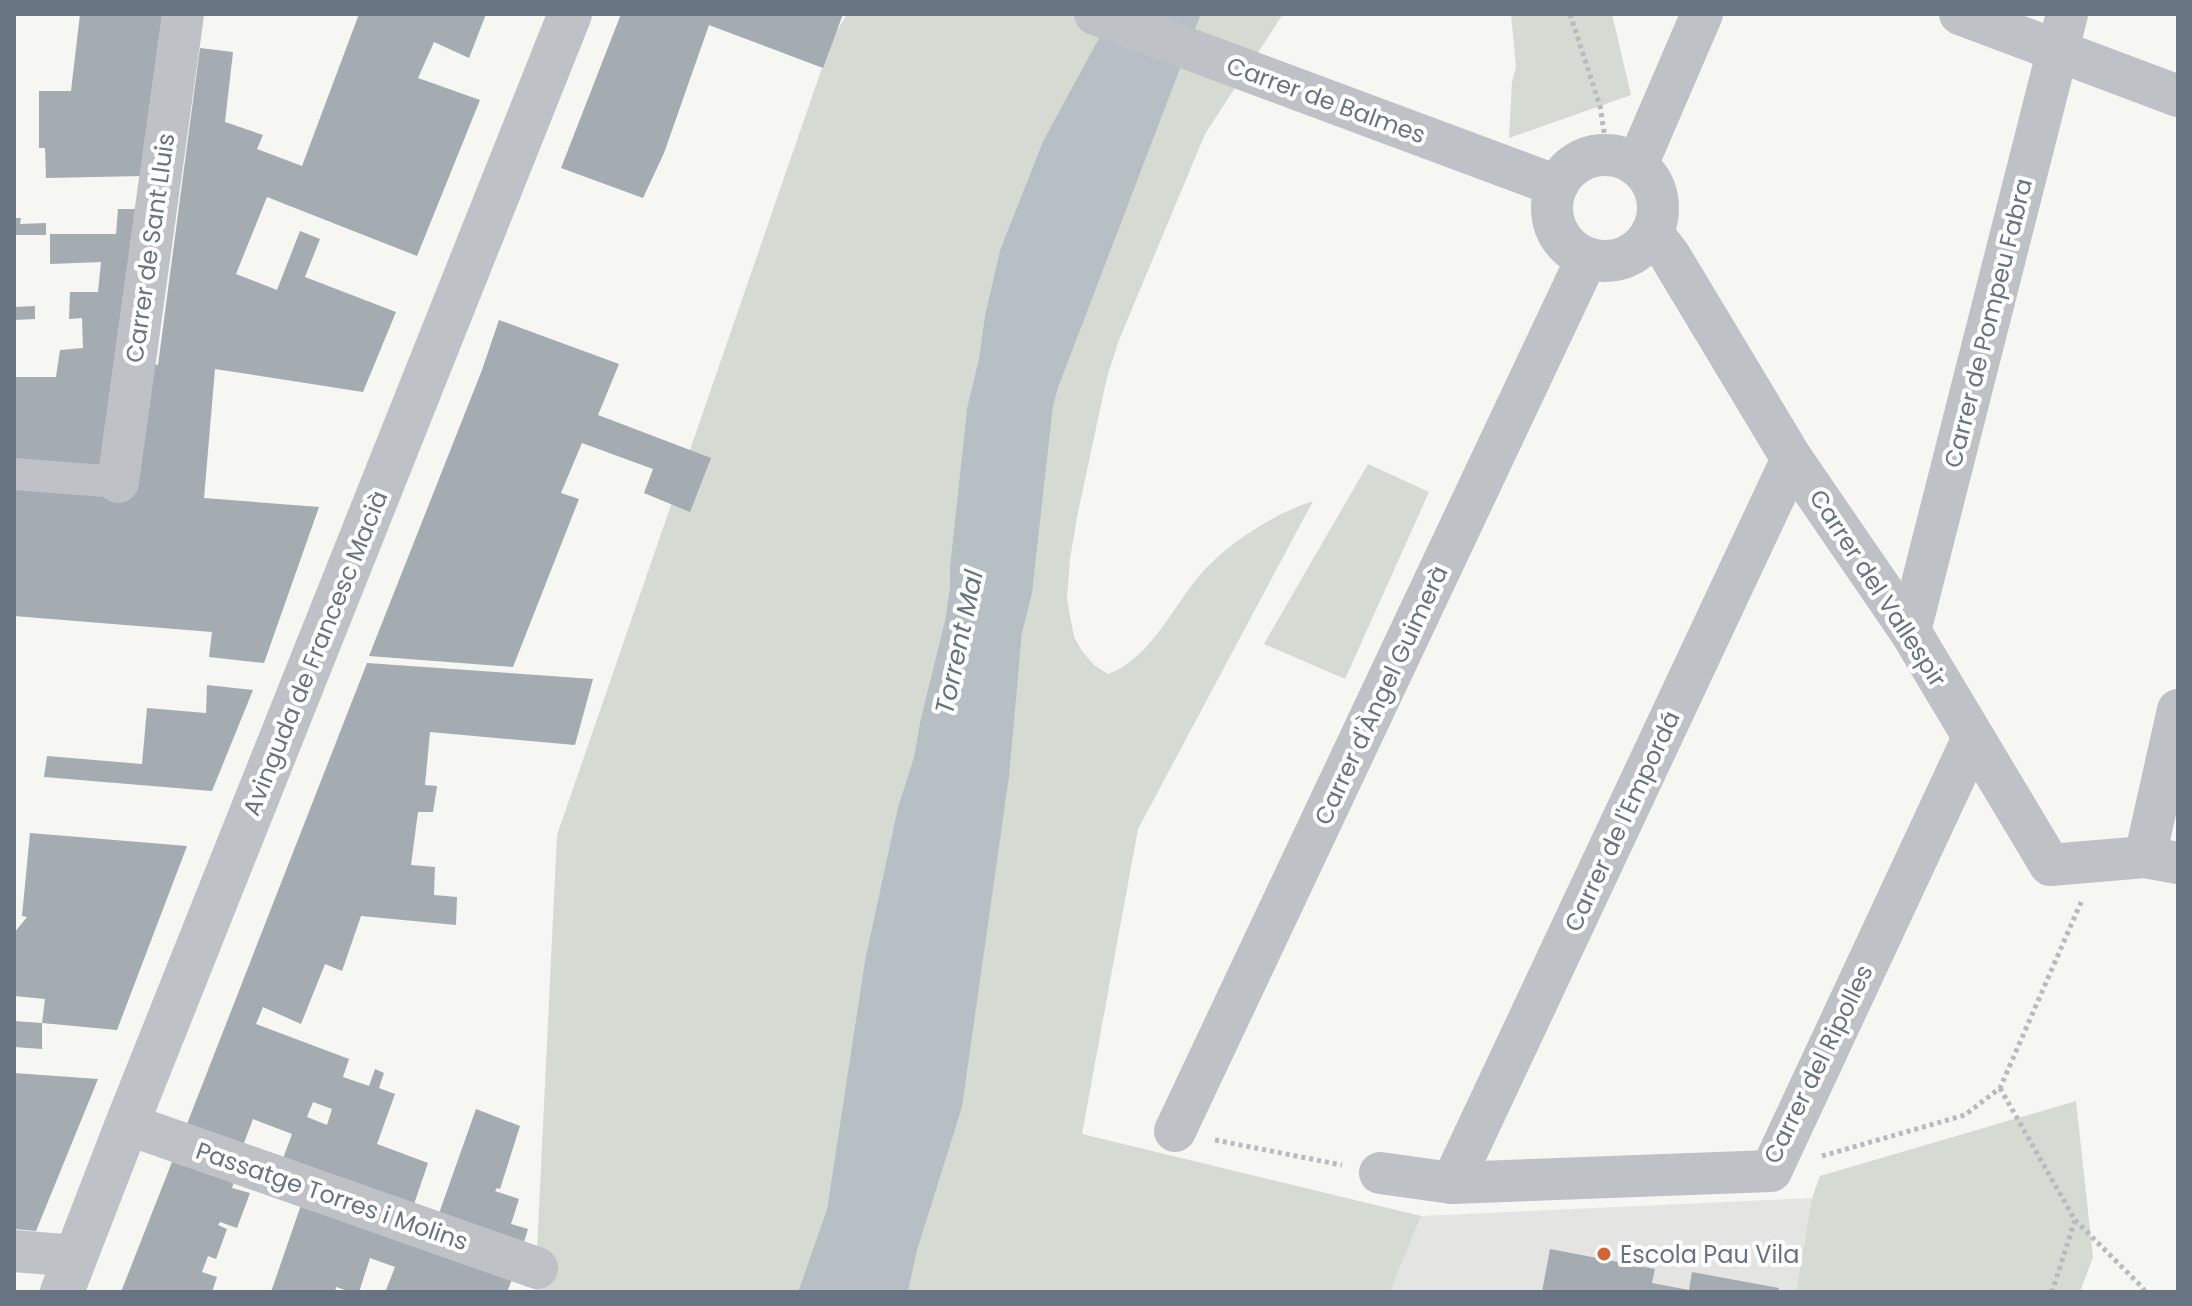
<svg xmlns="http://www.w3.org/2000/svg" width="2192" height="1306" font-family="Poppins,sans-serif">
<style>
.built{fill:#e4e5e3}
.green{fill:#d5dad3}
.water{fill:#b6bfc4}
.building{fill:#a4abb1;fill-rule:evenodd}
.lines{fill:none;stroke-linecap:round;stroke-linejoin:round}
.path{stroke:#b8babd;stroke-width:5;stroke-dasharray:4 4;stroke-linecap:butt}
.pedestrian{stroke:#bec1c5;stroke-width:32}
.minor{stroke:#bec1c5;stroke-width:42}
.tertiary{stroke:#bec1c5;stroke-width:44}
.poi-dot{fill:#d16538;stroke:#fff;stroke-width:3}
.labels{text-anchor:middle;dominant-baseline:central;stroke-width:8;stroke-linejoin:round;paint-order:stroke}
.street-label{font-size:24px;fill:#687481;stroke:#fff}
.poi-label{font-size:24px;fill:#687481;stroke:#fff;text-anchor:start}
.water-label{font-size:26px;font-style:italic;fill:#64757e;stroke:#fff}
</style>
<rect width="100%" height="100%" fill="#f6f6f3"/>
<polygon class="built" points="1812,1198 1796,1292 1390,1292 1421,1216"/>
<g class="green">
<polygon points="847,14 1112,14 1043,141 1000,250 985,315 979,358 967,408 950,566 950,587 945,620 920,722 914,757 898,807 865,960 827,1209 798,1292 535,1292 557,835 832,39"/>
<path d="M1201 14H1283L1205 134 1119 340 1107 377 1077 517 1070 559 1067 599 1074 637 1082 651 1094 665 1108 674C1151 658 1171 609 1200 575 1226 544 1275 513 1313 501L1138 829 1082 1134 1421 1216 1390 1292H908L1006 798 1022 633 1032 594 1053 407 1058 388Z"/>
<polygon points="1511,14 1612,14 1631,95 1509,138 1512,82 1516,67"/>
<polygon points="1368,464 1429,492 1345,679 1264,644"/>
<polygon points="2076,1101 2093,1257 2080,1292 1796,1292 1812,1198 1820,1176"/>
</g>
<polygon class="water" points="1112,14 1201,14 1058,388 1053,407 1032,594 1022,633 1009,776 962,1107 917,1250 908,1292 798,1292 827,1209 865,960 898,807 914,757 920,722 945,620 950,587 950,566 967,408 979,358 985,315 1000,250 1043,141"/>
<g class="building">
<polygon points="80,14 167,14 143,176 46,178 45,148 39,148 39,91 71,91"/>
<polygon points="359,14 486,14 469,58 434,42 418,78 480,100 417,256 267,197 236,274 277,290 300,231 320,239 305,277 396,312 363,392 215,369 204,498 319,507 264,663 209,657 212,632 14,616 14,480 132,492 144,361 158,365 200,48 233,52 225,122 263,135 257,149 302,166"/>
<polygon points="621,14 843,14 823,68 709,25 664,153 643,198 561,168"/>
<polygon points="118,209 139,209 103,474 14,466 14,377 56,377 60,350 83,348 82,318 69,319 70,292 98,292 101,262 50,264 50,234 116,234"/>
<polygon points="14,218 21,218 20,224 46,223 46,235 14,235"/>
<polygon points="35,306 35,319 14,320 14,307"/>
<polygon points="499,320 619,364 598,415 711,458 690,512 644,493 653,469 582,443 561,493 579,499 513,667 369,656 482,370"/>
<path d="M367 663 593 679 575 745 430 732 425 785 437 786 433 812H418L411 865 435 867 434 895 457 897 456 925 361 916 342 971 325 964 301 1024 263 1007 256 1024 349 1059 343 1077 369 1086 375 1069 384 1073 379 1088 395 1094 377 1144 428 1163 412 1210 281 1164 292 1134 253 1119 241 1151 185 1129ZM313 1102 332 1109 327 1125 307 1117Z"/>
<polygon points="207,685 253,690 212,791 44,777 47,756 142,764 147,708 206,713"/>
<polygon points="30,833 187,846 117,1030 42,1023 42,1049 14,1047 14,1021 42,1023 45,999 14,996 14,933 27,917 22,916"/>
<polygon points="14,1073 98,1079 36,1231 14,1229"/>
<polygon points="476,1109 520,1126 500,1189 497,1188 495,1191 519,1199 511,1224 528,1229 522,1248 437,1219"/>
<polygon points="172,1162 234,1182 232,1188 250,1193 237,1228 220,1222 218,1225 227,1229 216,1259 208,1256 202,1272 217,1277 212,1292 121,1292"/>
<polygon points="301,1205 513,1277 507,1292 392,1292 386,1290 395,1267 370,1258 359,1292 351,1292 336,1287 335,1292 271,1292"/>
<polygon points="1550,1249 1655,1269 1652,1283 1689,1290 1692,1272 1779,1288 1778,1292 1542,1292"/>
</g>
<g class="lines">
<g class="path">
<polyline points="1570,14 1600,106 1605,138"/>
<polyline points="2000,1088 2075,1220 2052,1292"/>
<polyline points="1215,1140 1342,1165"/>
<polyline points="1822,1156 1965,1115 2000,1088 2082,900"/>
<polyline points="2075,1220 2142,1287 2145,1292"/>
</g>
<polyline class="pedestrian" points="14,474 118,482"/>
<g class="minor">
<polyline points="1095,14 1557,186"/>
<polyline points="1960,14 2178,96"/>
<circle cx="1605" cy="208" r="53"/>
<polyline points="1637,165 1702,14"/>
<polyline points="1652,232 1670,256 1792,459 1910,631 2050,865 2145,857 2178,863"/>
<polyline points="118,482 183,14"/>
<polyline points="1910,631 2067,14"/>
<polyline points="2145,857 2178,710"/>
<polyline points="127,1124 537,1268"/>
<polyline points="1175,1131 1587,258"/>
<polyline points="1380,1173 1452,1183 1771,1171 1973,738"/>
<polyline points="1452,1183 1792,459"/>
<polyline points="14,1251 76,1256"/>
</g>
<polyline class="tertiary" points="62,1292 127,1124 570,14"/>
</g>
<circle class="poi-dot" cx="1604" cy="1254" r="8"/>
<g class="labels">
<g class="street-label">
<text transform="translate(1326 100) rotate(20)">Carrer de Balmes</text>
<text transform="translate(150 248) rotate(-82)">Carrer de Sant Lluis</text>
<text transform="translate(1988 323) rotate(-76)">Carrer de Pompeu Fabra</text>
<text transform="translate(1878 588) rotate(57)">Carrer del Vallespir</text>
<text transform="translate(315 653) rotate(-68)">Avinguda de Francesc Macià</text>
<text transform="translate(1381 695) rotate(-65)">Carrer d'Àngel Guimerà</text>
<text transform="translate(1622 821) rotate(-65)">Carrer de l'Empordá</text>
<text transform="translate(1818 1064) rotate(-64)">Carrer del Ripolles</text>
<text transform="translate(332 1196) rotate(19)">Passatge Torres i Molins</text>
</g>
<g class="poi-label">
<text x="1620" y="1254">Escola Pau Vila</text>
</g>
<g class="water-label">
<text transform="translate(959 642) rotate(-78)">Torrent Mal</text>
</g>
</g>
<rect width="2192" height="1306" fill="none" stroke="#687481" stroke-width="32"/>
</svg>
